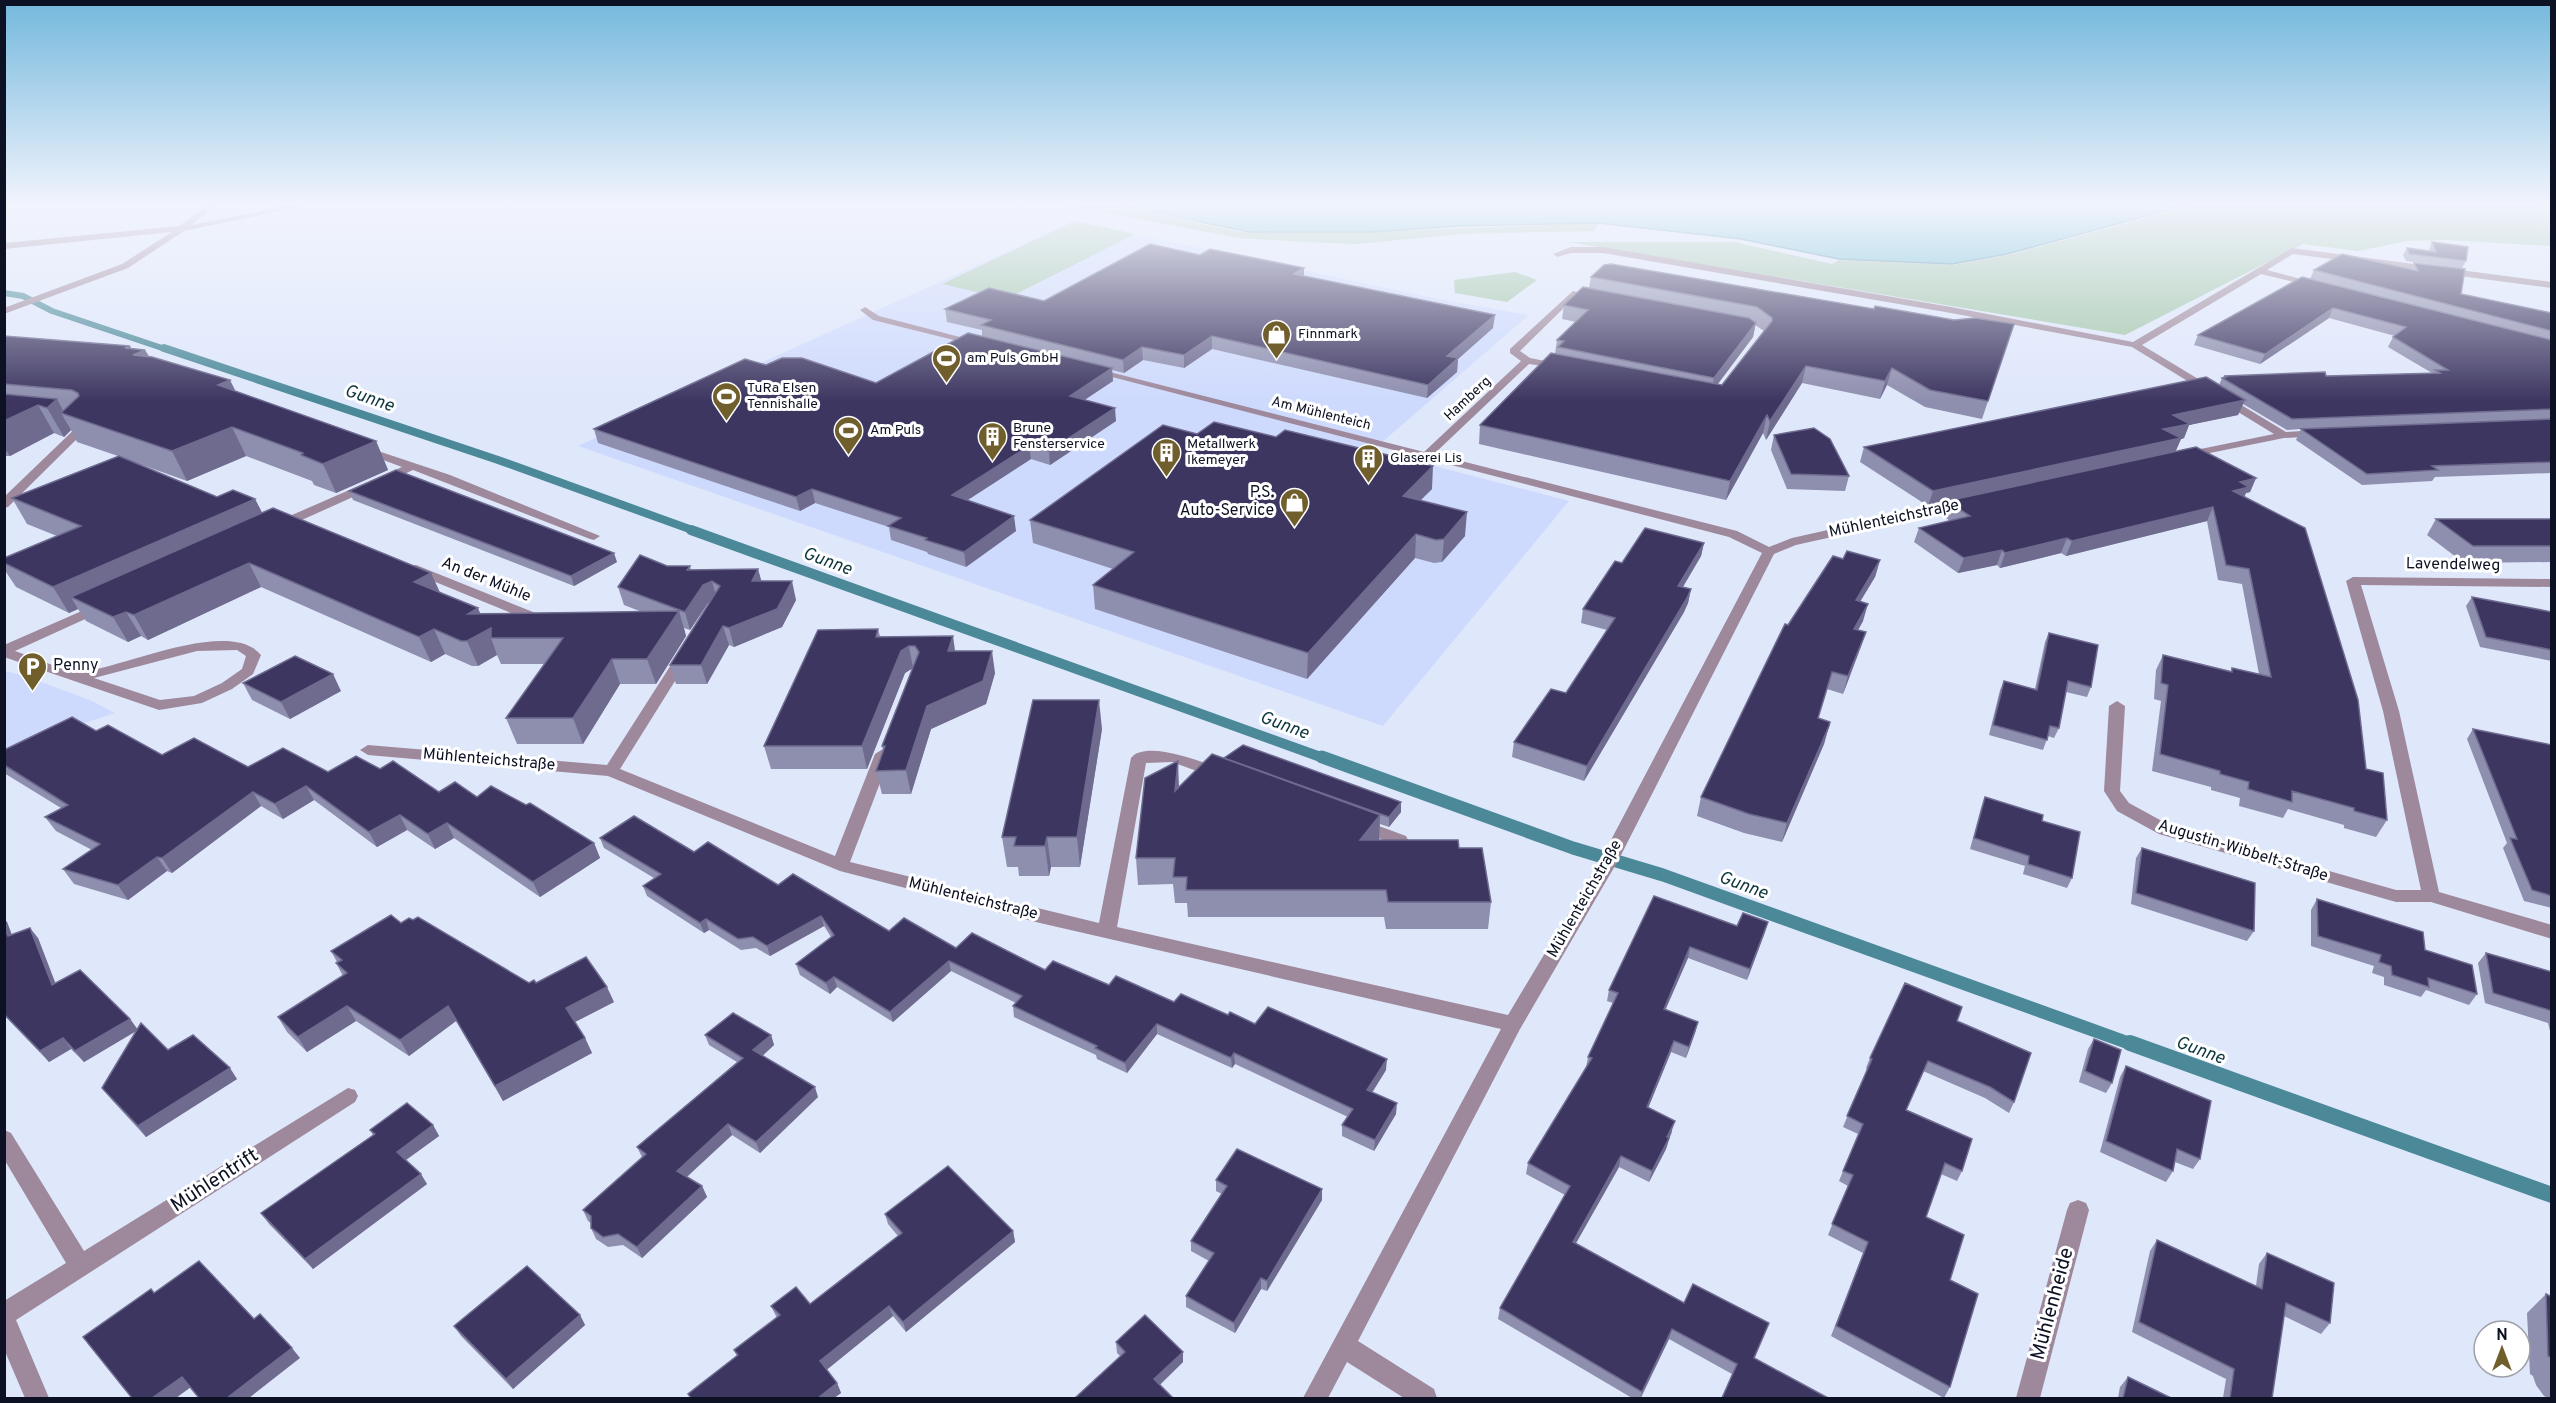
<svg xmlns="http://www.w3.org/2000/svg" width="2556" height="1403" font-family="Overpass,sans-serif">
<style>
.built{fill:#cedafd}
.green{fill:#a0c5a7}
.water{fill:#66bdcc;stroke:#4b8999;stroke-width:1.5}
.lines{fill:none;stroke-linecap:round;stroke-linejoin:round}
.stream-far4{stroke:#4b8999;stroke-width:6}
.stream-far3{stroke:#4b8999;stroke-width:8}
.stream-far2{stroke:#4b8999;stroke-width:10}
.stream-far1{stroke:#4b8999;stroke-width:13}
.stream{stroke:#4b8999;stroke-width:16}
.minor{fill:#9e889b;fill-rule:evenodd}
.wall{fill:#8e8eae;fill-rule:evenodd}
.shaded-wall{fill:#6e6b8f}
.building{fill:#3d3661;stroke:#6e6b8f;stroke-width:1.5}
.labels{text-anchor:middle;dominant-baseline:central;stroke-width:6;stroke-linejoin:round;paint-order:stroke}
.far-poi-label{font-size:14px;fill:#0c1123;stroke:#fff;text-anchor:start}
.far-street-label{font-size:14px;fill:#0c1123;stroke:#fff}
.poi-label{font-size:16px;fill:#0c1123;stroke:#fff;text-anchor:end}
.street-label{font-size:16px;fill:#0c1123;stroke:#fff}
.water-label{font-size:18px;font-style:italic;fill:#0c363d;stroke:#fff}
.near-street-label{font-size:20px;fill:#0c1123;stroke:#fff}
</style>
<rect width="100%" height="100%" fill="#dfe7fb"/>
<g class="built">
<polygon points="1074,221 1433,298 1529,315 1373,450 1569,501 1383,726 578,446"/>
<polygon points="5,671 25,676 90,700 115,713 5,749"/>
</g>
<g class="green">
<polygon points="1063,205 1111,205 1246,233 1371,232 1598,223 1595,231 1462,234 1357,244 1306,242 1239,238"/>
<polygon points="2193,205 2552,205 2551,246 2446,240 2407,241 2358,251 2303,244 2125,335 1568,242 1734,242 1832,264 1839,260 1953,265 2009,255"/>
<polygon points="1075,221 1135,234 1006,299 942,284"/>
<polygon points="1515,272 1537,280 1507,302 1455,293 1454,280"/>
</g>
<polygon class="water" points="1120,205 2186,205 2007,254 1952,264 1839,259 1741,239 1599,223 1459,226 1371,232 1249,232"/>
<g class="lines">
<polyline class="stream-far4" points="4,293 23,296 52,311 168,350"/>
<polyline class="stream-far3" points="164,348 498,460 695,531"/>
<polyline class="stream-far2" points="691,530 1326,759"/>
<polyline class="stream-far1" points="1322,757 1573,848 1663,875 2134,1045"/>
<polyline class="stream" points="2130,1043 2552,1195"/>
<g class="minor">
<polygon points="208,205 217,205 191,225 292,205 307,205 184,231 128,268 4,314 4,308 122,264 172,232 4,249 4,243 179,226"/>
<polygon points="1571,247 1603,247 1951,307 2133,342 2292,248 2552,282 2552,288 2293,254 2267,270 2316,283 2316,287 2261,274 2142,345 2286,432 2318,430 2324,433 2318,436 2284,438 2185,458 2179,455 2181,453 2274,434 2132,347 1951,313 1603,253 1571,253 1557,257 1553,254"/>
<path d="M1573 291 1601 298 1596 301 1575 297 1520 351 1530 358 1565 365V369L1529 364 1434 454 1737 531 1769 547 1792 538 1962 500 1968 504 1962 508 1796 545 1774 554 1619 859 1520 1029 1358 1341 1434 1389 1437 1398H1404L1347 1362 1328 1398H1303L1501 1029 1040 923 840 871 608 776 368 755 360 750 368 745 607 765 676 657 683 653 690 657 620 769 835 856 875 754 883 749 889 750 891 754 850 862 1099 923 1131 758C1146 739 1204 763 1222 769L1224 773 1216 778 1172 762 1146 763 1117 927 1508 1015 1601 859 1762 553 1729 537 1089 371 1094 368 1424 452 1521 361 1510 353V349Z"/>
<polygon points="865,307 879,316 983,343 978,346 873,320 860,310"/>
<polygon points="87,420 93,423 91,425 8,507 4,508 4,497 83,421"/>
<polygon points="363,446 450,475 600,536 594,540 590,539 413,470 284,528 276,528 274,525 276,522 402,467 359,451 357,449"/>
<polygon points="416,565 538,614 540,617 533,621 528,620 411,572 409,569 411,566"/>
<polygon points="2353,577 2552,579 2552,587 2361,585 2399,711 2439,892 2552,925 2552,939 2431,902 2396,902 2159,834 2117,811 2104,791 2109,706 2117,701 2125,706 2120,791 2129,803 2171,826 2396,890 2421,890 2383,711 2346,581"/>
<path d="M100 603 105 604 107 607 105 610 15 651C29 656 69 673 81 672 122 668 230 617 261 655L253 674 232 689 202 703 159 710 4 657V645ZM237 650 246 656 242 669 222 683 194 696 160 700 94 678 197 651Z"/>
<polygon points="1360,819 1406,836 1408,840 1406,844 1400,846 1354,829 1352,825 1354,821"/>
<polygon points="348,1088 355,1090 358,1096 355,1102 16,1320 49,1398 25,1398 4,1349 4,1301 66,1263 4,1159 4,1130 11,1133 84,1251"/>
<polygon points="2078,1200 2086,1203 2089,1210 2040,1398 2016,1398 2067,1210 2070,1203"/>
</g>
</g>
<g class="wall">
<polygon points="2432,242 2466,261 2462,268 2406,261 2403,255 2407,248 2430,251 2429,249"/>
<polygon points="1200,255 1304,276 1493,328 1458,359 1457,372 1427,398 1212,349 1184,368 1143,360 1124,373 1112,370 1113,381 1084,400 1116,421 1050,465 1031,459 967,500 1016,531 966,567 928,554 927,552 891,540 889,527 815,503 800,511 598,443 594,429 766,365 876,383 982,337 982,330 947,322 945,309 1044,301"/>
<polygon points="2414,263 2461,294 2552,313 2552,473 2435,477 2432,481 2362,485 2296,440 2301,429 2287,430 2243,404 2238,415 2189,425 2184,438 2181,439 2175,451 2256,478 2250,492 2246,493 2244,497 2366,769 2387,820 2376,837 2344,828 2344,825 2288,809 2283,818 2239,806 2240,798 2211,790 2211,787 2152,771 2161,701 2154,699 2156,670 2163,655 2231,671 2232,668 2259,674 2242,584 2218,580 2207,521 2066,556 2061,553 2000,568 1997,565 1958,573 1914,542 1919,528 1950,521 1942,515 1946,502 1928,506 1860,462 1864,447 2219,385 2222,378 2224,376 2326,376 2432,373 2388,347 2393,337 2395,336 2329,318 2260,364 2194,345 2198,335 2310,279 2314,270 2411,270"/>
<path d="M1591 277 1874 309 1954 320 2014 324 1982 419 1925 407 1887 385 1880 399 1802 383 1766 440 1763 433 1726 500 1479 444 1480 425 1555 354 1557 340 1576 322 1562 319 1564 305 1589 288ZM1755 325 1764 331 1722 385H1717L1753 337Z"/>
<polygon points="4,336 130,346 131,348 145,350 149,356 236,391 376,441 388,470 336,493 314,485 312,481 246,456 187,481 131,461 217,497 255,499 262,513 431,573 440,593 480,613 642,612 624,605 618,587 667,566 690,566 691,570 758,569 761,581 796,600 782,627 734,647 729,645 707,684 676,684 670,665 710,602 708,603 690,630 684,628 686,636 656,684 620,684 583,744 517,744 506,718 545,664 501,664 497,655 478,666 472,666 445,654 431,662 261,587 148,640 141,636 128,642 86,621 78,609 69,613 16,587 4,569 4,558 57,536 27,524 12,498 118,456 77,442 71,430 64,437 54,433 10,456 4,456"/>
<polygon points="1197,434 1432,489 1420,500 1465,536 1442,562 1434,563 1415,558 1307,679 1095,609 1093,585 1113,569 1033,543 1030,520"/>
<polygon points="1774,435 1849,476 1845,491 1787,489 1771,450"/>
<polygon points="349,491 617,562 574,586 353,500"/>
<polygon points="2436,519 2552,519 2552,562 2464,563 2427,535"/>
<polygon points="1704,543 1701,556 1683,587 1691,589 1688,603 1684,612 1584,781 1512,757 1514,742 1566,693 1607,630 1581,623 1583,609 1622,563"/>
<polygon points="1880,560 1875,577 1860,601 1863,621 1858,630 1866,632 1860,649 1843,694 1827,689 1818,718 1829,726 1824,744 1782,842 1744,833 1697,816 1701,797 1788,625"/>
<polygon points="2472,597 2552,612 2552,661 2480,647 2466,606"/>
<polygon points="878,629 880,636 955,651 995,673 986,704 931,729 911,794 882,794 876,771 883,750 882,746 913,668 905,673 867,769 771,769 764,746"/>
<polygon points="2049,633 2091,687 2087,697 2066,692 2059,728 2054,738 2048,736 2043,750 1989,735 2000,690 2004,681 2035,689 2045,642"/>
<polygon points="243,683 341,691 290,719 252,700"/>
<polygon points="1102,729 1080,867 1051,867 1049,876 1019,876 1018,867 1007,867 1002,837"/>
<polygon points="2473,729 2552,745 2552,908 2524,901 2503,848 2507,843 2467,739"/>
<polygon points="96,731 162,755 248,767 328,772 380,769 439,792 477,797 594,843 600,858 540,897 454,838 435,849 407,830 377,847 314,800 283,819 261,806 172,873 167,871 128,900 74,884 63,869 92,850 56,831 45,817 61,808 4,773 4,750"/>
<polygon points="1224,758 1401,812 1389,827 1380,824 1379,840 1459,848 1491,902 1488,929 1386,929 1384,917 1188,917 1187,903 1175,903 1173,884 1138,885 1136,858 1179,786"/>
<polygon points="1985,797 2072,878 2067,888 2023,874 2025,866 1970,849 1981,808"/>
<polygon points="600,838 694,852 778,885 889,931 1045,970 1228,1015 1255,1024 1386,1070 1372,1092 1396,1114 1374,1151 1342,1136 1342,1125 1348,1117 1235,1064 1232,1068 1157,1034 1127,1073 1097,1059 1096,1055 1014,1017 1013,1006 1016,1003 951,971 893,1022 837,987 830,994 800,975 796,964 831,937 824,926 770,956 756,948 741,950 709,930 704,933 647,896 643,886 654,878 604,848"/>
<polygon points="2142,848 2254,931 2247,941 2131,904 2136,858"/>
<polygon points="1654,896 1737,926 1765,932 1747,980 1688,958 1665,1010 1698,1022 1695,1033 1686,1058 1671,1052 1648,1108 1672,1132 1669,1139 1666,1149 1649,1182 1619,1167 1576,1243 1684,1303 1769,1323 1732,1374 1669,1339 1641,1398 1632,1398 1498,1319 1500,1308 1565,1195 1526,1174 1528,1163 1586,1068 1588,1057 1613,1003 1607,1001 1609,990"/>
<polygon points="2317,899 2425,950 2477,994 2469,1005 2426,990 2421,997 2384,985 2384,977 2372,973 2374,966 2311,946 2311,910"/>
<polygon points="4,919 7,922 12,935 38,938 55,983 130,1019 137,1029 168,1050 237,1079 146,1137 111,1099 102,1088 136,1031 84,1062 71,1049 49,1062 4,1015"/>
<polygon points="401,923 529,983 536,983 614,1002 575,1022 585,1038 592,1053 503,1101 456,1021 409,1056 356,1021 307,1052 287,1032 278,1017 343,976 336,963 337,962 331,951"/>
<polygon points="2486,953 2552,972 2552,1039 2548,1023 2485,1003 2478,963"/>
<polygon points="1957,1021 2014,1102 2009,1113 1985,1098 1923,1071 1906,1110 1962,1171 1957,1181 1941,1174 1926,1217 1950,1280 1950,1387 1944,1398 1831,1336 1863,1253 1828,1235 1848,1186 1839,1181 1858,1134 1843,1127 1867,1069 1866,1068 1870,1058"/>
<polygon points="705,1035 771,1035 774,1045 762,1056 818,1097 760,1153 732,1135 687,1177 702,1186 707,1197 642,1258 623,1245 608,1247 596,1239 591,1228 591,1223 588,1221 583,1210 642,1157 637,1147 737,1062 709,1045"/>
<polygon points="2094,1039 2112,1083 2106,1093 2079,1082 2088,1049"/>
<polygon points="2126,1066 2200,1159 2193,1169 2175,1162 2173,1171 2166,1182 2100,1152 2120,1077"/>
<polygon points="433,1125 439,1136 406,1160 427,1184 313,1269 269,1224 261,1213 373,1135 370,1130"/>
<polygon points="1216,1180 1322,1200 1267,1291 1261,1289 1235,1333 1186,1307 1186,1296 1209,1261 1191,1251 1191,1241 1222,1194 1216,1191"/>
<polygon points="885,1214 1013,1231 1015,1242 906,1332 893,1316 826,1370 837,1383 841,1393 834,1398 690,1398 688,1394 737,1356 734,1350 777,1318 771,1306 810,1304 898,1236 888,1224"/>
<polygon points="2157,1240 2256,1286 2259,1264 2267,1253 2330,1323 2321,1334 2284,1316 2272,1398 2223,1398 2226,1379 2132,1332 2150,1251"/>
<polygon points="2546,1294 2552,1297 2552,1398 2548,1398 2544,1396 2536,1385 2533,1376 2530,1374 2527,1313"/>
<polygon points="580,1315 585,1325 513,1389 461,1336 454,1326"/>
<polygon points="1116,1342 1183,1352 1183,1362 1160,1385 1120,1356 1117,1353"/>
<polygon points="2128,1377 2171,1398 2118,1398 2120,1387"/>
</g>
<g class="shaded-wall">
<polygon points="1304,268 1304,280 1294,274"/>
<polygon points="2333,308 2329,318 2260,364 2265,354"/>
<polygon points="1495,315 1493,328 1458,359 1457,372 1427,398 1428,385 1447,356"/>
<polygon points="1756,323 1753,337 1711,393 1714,378"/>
<polygon points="1212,336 1212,349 1184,368 1184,355"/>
<polygon points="130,346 134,355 145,350 159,377 125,348"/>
<polygon points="1142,347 1143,360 1124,373 1123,360"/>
<polygon points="1806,366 1802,383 1766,440 1770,421"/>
<polygon points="1112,368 1113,381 1071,409 1070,396"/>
<polygon points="1892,368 1887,385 1880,399 1885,381"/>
<polygon points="230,380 244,408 218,385"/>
<polygon points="57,399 65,414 61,413 71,430 64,437 47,408"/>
<polygon points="2245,400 2238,415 2189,425 2184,438 2181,439 2175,453 1947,501 1946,502 1928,506 1933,491 2163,429 2173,415"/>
<polygon points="38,405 54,433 10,456 4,448 4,421"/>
<polygon points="1115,408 1116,421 1050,465 1049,451"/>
<polygon points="1767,415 1763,433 1726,500 1730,481"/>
<polygon points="232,427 246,456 187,481 172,451"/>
<polygon points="376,441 388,470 336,493 323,464"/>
<polygon points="1029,446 1031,459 954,509 952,495"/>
<polygon points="1433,466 1432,489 1402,519 1403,496"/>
<polygon points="2256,478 2250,492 2246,493 2242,501 2233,491 2240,482"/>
<polygon points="812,489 815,503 800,511 796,497"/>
<polygon points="255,499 268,524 71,597 78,609 69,613 53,587"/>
<polygon points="2213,507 2207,521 2066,556 2072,541"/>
<polygon points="1467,512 1465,536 1442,562 1444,539"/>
<polygon points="1014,516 1016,531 966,567 964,552"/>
<polygon points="1416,534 1415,558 1307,679 1308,653"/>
<polygon points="2067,538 2061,553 2000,568 2005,553"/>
<polygon points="1704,543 1701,556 1675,600 1678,586"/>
<polygon points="2002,550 1997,565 1958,573 1964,558"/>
<polygon points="614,553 617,562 574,586 571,576"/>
<polygon points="1880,560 1875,577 1851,617 1856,600"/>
<polygon points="249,563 261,587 148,640 134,615"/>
<polygon points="758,569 763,587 752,581"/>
<polygon points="431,573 442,597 414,582"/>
<polygon points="712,581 717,599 708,603 690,630 685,612 703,585"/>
<polygon points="792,581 796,600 782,627 734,647 729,628"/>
<polygon points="1691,589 1688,603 1684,612 1584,781 1587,766"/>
<polygon points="1868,604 1863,621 1849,646 1854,629"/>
<polygon points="478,608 487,630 491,628 491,638 497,655 478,666 467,641 468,614"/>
<polygon points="679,611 686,636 656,684 647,659"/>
<polygon points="126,612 141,636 128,642 113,617"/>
<polygon points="723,626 729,645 707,684 701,665"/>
<polygon points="434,629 445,654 431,662 419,637"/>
<polygon points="1866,632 1860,649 1843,694 1848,676"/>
<polygon points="953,636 956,658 948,651"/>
<polygon points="909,646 913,668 905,673 867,769 862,746 901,651"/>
<polygon points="992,651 995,673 986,704 931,729 911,794 906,770 927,706"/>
<polygon points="612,659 620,684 583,744 573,718"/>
<polygon points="333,674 341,691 290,719 281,702"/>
<polygon points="1099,700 1102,729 1080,867 1077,837"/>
<polygon points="1829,726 1824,744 1782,842 1787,823"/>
<polygon points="1178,761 1179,787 1175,791"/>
<polygon points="306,786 314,800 283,819 275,804"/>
<polygon points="253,792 261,806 172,873 162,858"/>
<polygon points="1401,802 1401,812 1389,827 1389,817"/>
<polygon points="400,815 407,830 377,847 369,832"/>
<polygon points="1380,815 1379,841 1360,840"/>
<polygon points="447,823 454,838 435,849 428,834"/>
<polygon points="1047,837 1051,867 1049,876 1045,846"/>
<polygon points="594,843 600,858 540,897 533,882"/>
<polygon points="157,857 167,871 128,900 118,885"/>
<polygon points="821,916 824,926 770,956 767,946"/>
<polygon points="4,919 7,922 16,947 8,936 4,927"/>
<polygon points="706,919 709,930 704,933 700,923"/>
<polygon points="1768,922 1765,932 1747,980 1750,969"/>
<polygon points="30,928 38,938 60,995 52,985"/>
<polygon points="1690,947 1688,958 1661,1020 1664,1009"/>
<polygon points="949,961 951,971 893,1022 890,1012"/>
<polygon points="834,977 837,987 830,994 826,983"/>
<polygon points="607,987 614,1002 573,1023 566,1008"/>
<polygon points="347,1006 356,1021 307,1052 298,1037"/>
<polygon points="448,1006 456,1021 409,1056 400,1040"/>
<polygon points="130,1019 138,1030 84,1062 75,1051"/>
<polygon points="1698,1022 1695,1033 1686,1058 1689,1047"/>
<polygon points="1157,1024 1157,1034 1127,1073 1125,1063"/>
<polygon points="771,1035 774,1045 757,1061 753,1050"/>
<polygon points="63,1038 71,1049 49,1062 40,1051"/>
<polygon points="585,1038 592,1053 503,1101 495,1086"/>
<polygon points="1674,1041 1671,1052 1644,1118 1647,1107"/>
<polygon points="1234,1053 1235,1064 1232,1068 1231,1058"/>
<polygon points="1387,1059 1386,1070 1367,1101 1367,1090"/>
<polygon points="230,1068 237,1079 146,1137 138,1126"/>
<polygon points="815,1087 818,1097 760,1153 756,1142"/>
<polygon points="1397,1103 1396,1114 1374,1151 1375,1140"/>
<polygon points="1675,1121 1666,1149 1649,1182 1652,1171 1667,1137"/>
<polygon points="728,1124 732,1135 682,1181 677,1171"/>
<polygon points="433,1125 439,1136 403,1162 397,1152"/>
<polygon points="1621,1156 1619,1167 1571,1252 1573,1242"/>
<polygon points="421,1174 427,1184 313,1269 305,1259"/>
<polygon points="702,1186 707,1197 642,1258 637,1247"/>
<polygon points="1322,1189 1322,1200 1267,1291 1267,1281"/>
<polygon points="1013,1231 1015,1242 906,1332 903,1322"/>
<polygon points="1261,1278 1261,1289 1235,1333 1234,1323"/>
<polygon points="889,1306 893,1316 824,1372 820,1361"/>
<polygon points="580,1315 585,1325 513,1389 506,1379"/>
<polygon points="1672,1329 1669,1339 1640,1398 1642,1392"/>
<polygon points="292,1348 300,1358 249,1398 227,1398"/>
<polygon points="1183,1352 1183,1362 1155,1389 1154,1379"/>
<polygon points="182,1377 191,1387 176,1398 152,1398"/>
<polygon points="837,1383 841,1393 834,1398 818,1398"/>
</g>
<g class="building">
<polygon points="2432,242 2468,247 2466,261 2409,254 2407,248 2436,252"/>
<polygon points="1150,244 1200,255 1210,249 1304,268 1294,274 1495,315 1447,356 1458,358 1428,385 1212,336 1184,355 1142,347 1123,360 981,325 991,320 945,309 989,288 1044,301"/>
<polygon points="2342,254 2418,271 2414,263 2465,269 2461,294 2552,313 2552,331 2314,270"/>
<polygon points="1611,264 1874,309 1875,306 1954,320 1975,318 2014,324 1988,401 1930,390 1892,368 1885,381 1806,366 1770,421 1767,415 1730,481 1480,425 1551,353 1722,385 1772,321 1772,318 1757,307 1591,277 1604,265"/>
<polygon points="2302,277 2552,340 2552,409 2292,419 2222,378 2226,377 2224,376 2325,372 2326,376 2440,373 2435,370 2448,370 2393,337 2406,327 2333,308 2265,354 2198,335"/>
<polygon points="1583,287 1749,318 1756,323 1714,378 1558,347 1564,341 1557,340 1588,310 1564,305"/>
<polygon points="968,333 1112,368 1070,396 1115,408 1049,451 1029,446 952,495 1014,516 964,552 925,540 927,538 888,526 901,518 812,489 796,497 594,429 745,359 766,365 782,358 802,358 876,383"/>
<polygon points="4,336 130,346 125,348 145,350 133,355 152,357 230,380 218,385 376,441 323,464 301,455 303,453 232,427 172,451 61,413 79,396 78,393 72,390 4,384"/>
<polygon points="2206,377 2245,400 2173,415 2190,424 2163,429 2181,438 1933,491 1864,447"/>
<polygon points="4,394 57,399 47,408 38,405 4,421"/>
<polygon points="2552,419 2552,462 2432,466 2438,470 2367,474 2301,429"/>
<polygon points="1214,422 1276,437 1285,430 1433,466 1403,496 1467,512 1444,539 1436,540 1416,534 1308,653 1093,585 1134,552 1030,520 1163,425 1197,434"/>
<polygon points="1814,428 1830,439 1849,476 1791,474 1774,435"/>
<polygon points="2196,447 2256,478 2240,482 2249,487 2233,491 2305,528 2358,700 2366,769 2383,773 2387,820 2354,811 2354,808 2292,791 2292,802 2248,789 2249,782 2220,774 2220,771 2160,754 2168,685 2161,683 2163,655 2232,672 2232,668 2271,677 2249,569 2226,565 2213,507 2072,541 2067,538 2005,553 2002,550 1964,558 1919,528 1970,516 1947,501"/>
<polygon points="119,456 217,497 233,490 255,499 53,587 4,563 4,558 81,526 12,498"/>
<polygon points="396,470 614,553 571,576 349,491"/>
<polygon points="273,508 431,573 414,582 478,608 468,614 679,611 647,659 612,659 573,718 506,718 563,638 491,638 491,628 467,641 461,641 434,629 419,637 249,563 134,615 126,612 113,617 71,597"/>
<polygon points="2436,519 2552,519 2552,546 2473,546"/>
<polygon points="1645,528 1704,543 1678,586 1691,589 1687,598 1587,766 1514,742 1551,689 1566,693 1615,618 1583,609 1615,561 1622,563"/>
<polygon points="1847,551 1880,560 1856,600 1868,604 1854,629 1866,632 1848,676 1832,672 1818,718 1830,722 1829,726 1787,823 1749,814 1701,797 1785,624 1788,625 1833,556 1843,559"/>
<polygon points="640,555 667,566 690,566 687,570 758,569 752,581 792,581 777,609 729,628 723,626 701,665 670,665 720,586 712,581 703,585 685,612 618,587"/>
<polygon points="2472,597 2552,612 2552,650 2486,637"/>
<polygon points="878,629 876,637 953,636 948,651 992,651 983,681 927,706 906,770 876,771 885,746 882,746 919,652 915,646 909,646 901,651 862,746 764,746 818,630"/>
<polygon points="2049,633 2098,645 2091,687 2068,681 2059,728 2050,726 2047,740 1993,725 2004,681 2037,690"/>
<polygon points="295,656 333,674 281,702 243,683"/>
<polygon points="1033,700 1099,700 1077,837 1047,837 1045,846 1014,846 1016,837 1002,837"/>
<polygon points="72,717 96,731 108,725 162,755 194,738 248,767 283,748 328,772 356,756 380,769 393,761 439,792 455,782 477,797 491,786 526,805 530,803 594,843 533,882 447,823 428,834 400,815 369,832 306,786 275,804 253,792 162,858 157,857 118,885 63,869 100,844 45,817 68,805 4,765 4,750"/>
<polygon points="2473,729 2552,745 2552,896 2532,890 2510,838 2517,839"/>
<polygon points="1243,745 1401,802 1389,817 1224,758"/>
<polygon points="1212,754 1380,815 1360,840 1458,840 1459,848 1482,848 1491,902 1388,902 1386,890 1186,890 1187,877 1173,877 1175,858 1136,858 1145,778 1178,761 1175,791"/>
<polygon points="1985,797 2043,815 2042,821 2080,832 2072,878 2028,864 2029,856 1974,838"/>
<polygon points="634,816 694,852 708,842 778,885 793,874 889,931 904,918 956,948 972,933 1045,970 1053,961 1109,985 1116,976 1174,1002 1181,994 1228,1015 1230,1012 1255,1024 1268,1007 1387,1059 1367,1090 1397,1103 1375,1140 1342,1125 1353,1109 1234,1053 1231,1058 1157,1024 1125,1063 1095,1048 1097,1046 1013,1006 1022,996 949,961 890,1012 834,977 826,983 796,964 834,935 821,916 767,946 753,937 738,939 706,919 700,923 643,886 661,874 600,838"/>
<polygon points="2142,848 2255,883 2254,931 2136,893"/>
<polygon points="1654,896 1737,926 1743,913 1768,922 1750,969 1690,947 1664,1009 1698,1022 1689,1047 1674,1041 1647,1107 1675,1121 1667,1137 1669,1138 1652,1171 1621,1156 1573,1242 1684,1303 1693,1284 1769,1323 1754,1358 1828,1398 1722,1398 1737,1364 1672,1329 1642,1392 1500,1308 1570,1186 1528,1163 1592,1058 1588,1057 1618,993 1609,990"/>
<polygon points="2317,899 2423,932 2425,950 2472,965 2477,994 2428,978 2429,987 2392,975 2391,966 2379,962 2381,955 2318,936"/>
<polygon points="391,915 401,923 409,918 413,920 418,917 529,983 534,980 536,983 586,957 607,987 566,1008 585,1038 495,1086 448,1006 400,1040 347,1006 298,1037 278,1017 347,973 336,963 342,960 331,951"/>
<polygon points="4,927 8,936 30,928 52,985 80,970 130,1019 75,1051 63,1038 40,1051 4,1014"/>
<polygon points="2486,953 2552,972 2552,1011 2493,993"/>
<polygon points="1905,983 1962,1007 1957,1021 2031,1053 2014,1102 1990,1087 1928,1061 1906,1110 1972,1139 1962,1171 1945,1163 1926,1217 1964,1235 1950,1280 1978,1294 1950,1387 1836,1326 1868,1242 1832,1224 1853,1175 1843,1171 1863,1124 1847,1116 1872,1059 1870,1058"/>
<polygon points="733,1013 771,1035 753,1050 815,1087 756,1142 728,1124 677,1171 702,1186 637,1247 618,1234 603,1237 591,1228 591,1216 583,1210 646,1154 637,1147 743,1058 705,1035"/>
<polygon points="141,1023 168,1050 193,1035 230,1068 138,1126 102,1088"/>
<polygon points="2094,1039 2121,1050 2112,1083 2085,1071"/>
<polygon points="2126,1066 2211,1101 2200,1159 2177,1149 2173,1171 2106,1141"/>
<polygon points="407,1103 433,1125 397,1152 421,1174 305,1259 261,1213 375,1134 370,1130"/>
<polygon points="1237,1149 1322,1189 1267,1281 1261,1278 1234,1323 1186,1296 1214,1253 1191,1241 1227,1186 1216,1180"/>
<polygon points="948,1166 1013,1231 903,1322 889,1306 820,1361 837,1383 818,1398 691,1398 688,1394 738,1355 734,1350 780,1315 771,1306 796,1287 810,1304 902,1233 885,1214"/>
<polygon points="2157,1240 2262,1289 2267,1253 2334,1283 2330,1323 2286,1303 2272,1398 2230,1398 2234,1369 2139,1322"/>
<polygon points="199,1261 254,1319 260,1314 292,1348 227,1398 199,1398 182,1377 152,1398 132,1398 83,1337 151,1289 154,1293"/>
<polygon points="527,1266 580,1315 506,1379 454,1326"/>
<polygon points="2546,1294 2552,1297 2552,1358 2548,1356"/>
<polygon points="1145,1315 1183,1352 1154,1379 1173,1398 1075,1398 1125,1352 1116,1342"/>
<polygon points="2128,1377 2171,1398 2123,1398"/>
</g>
<linearGradient id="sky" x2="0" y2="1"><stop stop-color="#74b8dd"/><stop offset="0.51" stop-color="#f1f4fd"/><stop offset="1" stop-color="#f1f4fd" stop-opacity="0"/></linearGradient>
<rect width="2556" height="401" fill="url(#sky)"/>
<defs>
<symbol id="shop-pin" viewBox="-11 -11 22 30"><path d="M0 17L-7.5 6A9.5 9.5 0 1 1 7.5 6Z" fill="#705f2d" stroke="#fff"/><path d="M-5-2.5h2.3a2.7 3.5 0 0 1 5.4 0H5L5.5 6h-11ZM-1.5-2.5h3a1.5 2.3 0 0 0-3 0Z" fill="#fff"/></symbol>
<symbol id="stadium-pin" viewBox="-11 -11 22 30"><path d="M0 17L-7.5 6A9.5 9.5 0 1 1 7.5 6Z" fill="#705f2d" stroke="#fff"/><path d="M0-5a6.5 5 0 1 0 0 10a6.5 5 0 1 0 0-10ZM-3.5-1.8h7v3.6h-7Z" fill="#fff"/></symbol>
<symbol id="building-pin" viewBox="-11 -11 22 30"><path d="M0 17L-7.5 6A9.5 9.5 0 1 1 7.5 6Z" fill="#705f2d" stroke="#fff"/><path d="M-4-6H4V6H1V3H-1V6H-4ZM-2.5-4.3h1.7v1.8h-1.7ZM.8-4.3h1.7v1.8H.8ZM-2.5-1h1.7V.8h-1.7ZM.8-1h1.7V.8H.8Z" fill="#fff"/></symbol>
<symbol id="parking-pin" viewBox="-11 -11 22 30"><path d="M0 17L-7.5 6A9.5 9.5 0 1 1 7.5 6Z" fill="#705f2d" stroke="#fff"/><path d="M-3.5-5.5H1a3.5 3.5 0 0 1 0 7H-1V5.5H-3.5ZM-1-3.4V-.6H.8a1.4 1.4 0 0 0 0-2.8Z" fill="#fff"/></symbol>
</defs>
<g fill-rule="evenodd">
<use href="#shop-pin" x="1260" y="318" width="33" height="45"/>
<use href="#stadium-pin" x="930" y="342" width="33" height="45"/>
<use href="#stadium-pin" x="710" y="380" width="33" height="45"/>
<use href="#stadium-pin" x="832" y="414" width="33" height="45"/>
<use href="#building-pin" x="976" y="420" width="33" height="45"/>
<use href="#building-pin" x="1150" y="436" width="33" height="45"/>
<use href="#building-pin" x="1352" y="442" width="33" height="45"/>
<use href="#shop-pin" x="1278" y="486" width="33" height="45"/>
<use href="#parking-pin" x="16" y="650" width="33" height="45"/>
</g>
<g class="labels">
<g class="far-poi-label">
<text x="1298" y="334">Finnmark</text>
<text x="967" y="358">am Puls GmbH</text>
<text x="747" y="388">TuRa Elsen<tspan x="747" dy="16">Tennishalle</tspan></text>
<text x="1013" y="428">Brune<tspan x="1013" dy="16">Fensterservice</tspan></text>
<text x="870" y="430">Am Puls</text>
<text x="1187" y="444">Metallwerk<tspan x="1187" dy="16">Ikemeyer</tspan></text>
<text x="1390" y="458">Glaserei Lis</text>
</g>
<g class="far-street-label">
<text transform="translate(1468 399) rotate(-43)">Hamberg</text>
<text transform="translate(1321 414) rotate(14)">Am Mühlenteich</text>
</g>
<g class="poi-label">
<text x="1274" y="493">P.S.<tspan x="1274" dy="18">Auto-Service</tspan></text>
<text x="53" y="666" text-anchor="start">Penny</text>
</g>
<g class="street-label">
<text transform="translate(1894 519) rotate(-12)">Mühlenteichstraße</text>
<text transform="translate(2453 565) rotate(1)">Lavendelweg</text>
<text transform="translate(486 580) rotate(22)">An der Mühle</text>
<text transform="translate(489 760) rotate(5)">Mühlenteichstraße</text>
<text transform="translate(2243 851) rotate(17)">Augustin-Wibbelt-Straße</text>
<text transform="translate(973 899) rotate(14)">Mühlenteichstraße</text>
<text transform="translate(1585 899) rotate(-60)">Mühlenteichstraße</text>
</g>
<g class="water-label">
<text transform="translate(369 399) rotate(19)">Gunne</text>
<text transform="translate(827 562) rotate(20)">Gunne</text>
<text transform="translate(1284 726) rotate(20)">Gunne</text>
<text transform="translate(1743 886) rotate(20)">Gunne</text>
<text transform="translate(2200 1051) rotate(20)">Gunne</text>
</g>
<g class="near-street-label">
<text transform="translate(215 1181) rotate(-33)">Mühlentrift</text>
<text transform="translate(2053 1304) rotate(-75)">Mühlenheide</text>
</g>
</g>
<rect width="2556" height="1403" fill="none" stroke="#0c1123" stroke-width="12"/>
<g transform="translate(2502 1349)"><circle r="28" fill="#ffffff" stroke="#9ea0a7" stroke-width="1.5"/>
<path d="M0-4.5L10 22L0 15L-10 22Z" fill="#705f2d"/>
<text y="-9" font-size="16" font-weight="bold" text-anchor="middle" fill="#0c1123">N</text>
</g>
</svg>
